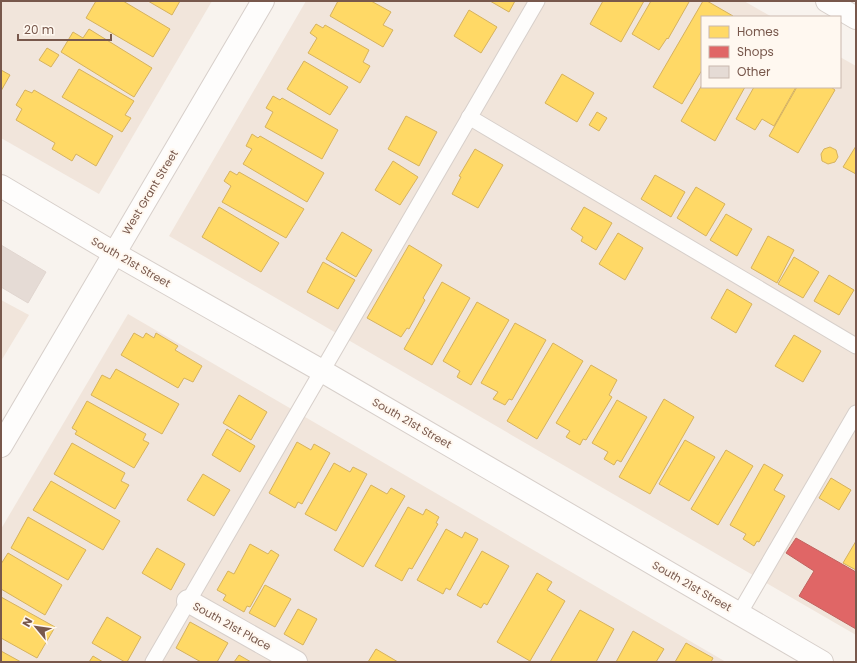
<svg xmlns="http://www.w3.org/2000/svg" width="857" height="663" font-family="Poppins,sans-serif">
<style>
.residential{fill:#f1e5db}
.homes{fill:#ffd966;stroke:#d6b25e}
.shops{fill:#e06666;stroke:#c1625e}
.building{fill:#e5dbd5;stroke:#e1d6d0}
.lines{fill:none;stroke-linecap:round;stroke-linejoin:round}
.service-casing{stroke:#d7cfca;stroke-width:17}
.minor-casing{stroke:#d7cfca;stroke-width:24}
.service{stroke:#fefdfc;stroke-width:15}
.minor{stroke:#fefdfc;stroke-width:22}
.labels{text-anchor:middle;dominant-baseline:central;stroke-width:4;stroke-linejoin:round;paint-order:stroke}
.street-label{font-size:11px;fill:#78584c;stroke:#fff8f0}
</style>
<rect width="100%" height="100%" fill="#f8f3ee"/>
<g class="residential">
<polygon points="1,1 212,1 99,194 1,138"/>
<polygon points="306,1 744,1 772,17 702,17 702,87 840,87 840,57 856,66 856,635 169,236"/>
<polygon points="1,300 29,315 1,361"/>
<polygon points="128,314 726,662 1,662 1,529"/>
</g>
<g class="homes">
<polygon points="96,1 123,1 170,29 153,57 86,18"/>
<polygon points="148,1 180,1 172,15"/>
<polygon points="338,1 371,1 391,12 383,25 393,30 383,47 330,16"/>
<polygon points="490,1 515,1 509,12"/>
<polygon points="603,1 644,1 621,42 590,24"/>
<polygon points="651,1 688,1 689,2 668,39 667,38 659,50 632,34"/>
<polygon points="703,1 707,1 733,16 732,17 702,17 702,70 682,104 653,87"/>
<polygon points="469,10 497,27 481,53 454,36"/>
<polygon points="316,24 323,28 325,25 369,50 363,62 370,66 360,83 308,53 317,38 310,33"/>
<polygon points="89,29 152,68 134,97 61,52 73,32 83,38"/>
<polygon points="47,48 59,55 51,67 39,60"/>
<polygon points="304,61 348,87 330,115 287,89"/>
<polygon points="79,69 134,101 125,115 131,118 122,132 62,97"/>
<polygon points="1,70 10,75 1,91"/>
<polygon points="562,74 594,93 577,122 545,103"/>
<polygon points="702,85 702,87 745,87 715,141 681,121"/>
<polygon points="754,87 796,87 774,126 762,119 755,130 736,119"/>
<polygon points="797,87 831,87 835,90 798,153 769,136"/>
<polygon points="25,90 32,93 34,90 113,136 96,166 76,154 72,161 52,149 55,143 16,120 22,109 16,105"/>
<polygon points="273,96 280,100 282,98 338,130 322,159 265,127 273,112 266,108"/>
<polygon points="597,112 607,118 599,131 589,125"/>
<polygon points="406,116 437,132 419,166 388,149"/>
<polygon points="252,134 258,138 260,136 324,173 307,202 243,164 252,149 246,146"/>
<polygon points="856,146 856,174 843,167"/>
<polygon points="830,147 836,150 838,157 835,162 828,164 822,161 821,154 824,149"/>
<polygon points="475,149 503,165 478,208 452,194 461,177 459,176"/>
<polygon points="393,161 418,177 400,205 375,190"/>
<polygon points="230,171 237,175 239,172 304,209 286,238 222,202 231,186 224,181"/>
<polygon points="655,175 685,192 671,217 641,199"/>
<polygon points="696,187 725,204 706,236 677,218"/>
<polygon points="219,207 279,243 261,272 202,237"/>
<polygon points="584,207 612,223 596,250 581,241 583,237 571,229"/>
<polygon points="726,214 752,229 737,256 710,240"/>
<polygon points="342,232 372,250 356,277 326,259"/>
<polygon points="618,233 643,248 625,280 599,264"/>
<polygon points="768,236 794,250 777,283 751,268"/>
<polygon points="409,245 442,265 423,298 425,300 409,329 407,328 401,337 367,318"/>
<polygon points="794,257 819,272 803,298 778,284"/>
<polygon points="323,262 355,280 338,309 307,292"/>
<polygon points="829,275 854,290 839,315 814,301"/>
<polygon points="442,282 470,298 432,365 404,349"/>
<polygon points="727,289 752,304 736,333 711,318"/>
<polygon points="477,302 509,320 471,385 457,377 460,371 443,361"/>
<polygon points="515,323 546,340 512,400 509,399 505,405 493,399 498,392 481,383"/>
<polygon points="134,333 143,338 146,333 154,338 156,333 178,346 175,350 202,366 193,382 184,378 178,388 121,355"/>
<polygon points="794,335 821,351 803,382 775,366"/>
<polygon points="553,343 583,361 537,439 507,421"/>
<polygon points="591,365 617,380 609,395 612,397 586,440 583,439 580,445 566,437 570,431 556,423"/>
<polygon points="116,369 179,404 162,434 91,395 102,375 110,379"/>
<polygon points="239,395 267,412 251,440 223,423"/>
<polygon points="664,399 694,417 650,494 619,477"/>
<polygon points="617,400 647,417 621,462 617,460 614,465 604,459 608,452 592,443"/>
<polygon points="87,401 146,434 143,440 149,443 134,468 75,434 77,431 72,428"/>
<polygon points="227,429 255,446 240,472 212,455"/>
<polygon points="685,440 715,457 689,501 659,484"/>
<polygon points="297,442 311,450 314,444 330,453 302,504 298,502 295,508 269,493"/>
<polygon points="72,443 125,473 121,481 129,485 115,509 54,474"/>
<polygon points="726,450 753,466 718,525 691,509"/>
<polygon points="334,463 350,472 353,467 367,474 336,531 305,514"/>
<polygon points="764,464 783,475 774,490 785,496 759,542 757,541 754,546 743,539 746,534 730,525"/>
<polygon points="203,474 230,490 214,516 187,500"/>
<polygon points="831,478 851,490 839,510 819,498"/>
<polygon points="51,481 120,521 103,550 33,510"/>
<polygon points="371,485 387,494 391,488 405,496 363,567 334,550"/>
<polygon points="408,507 423,515 426,509 439,517 436,523 438,524 412,569 409,568 402,581 375,566"/>
<polygon points="28,517 86,550 68,580 11,548"/>
<polygon points="446,529 462,538 465,532 478,539 450,590 446,588 443,594 417,580"/>
<polygon points="856,541 856,570 843,563"/>
<polygon points="250,544 268,554 271,550 279,555 250,607 247,606 244,612 223,600 226,595 217,590 228,571 234,574"/>
<polygon points="157,548 185,564 171,590 142,573"/>
<polygon points="482,551 509,566 487,605 484,603 481,608 457,595"/>
<polygon points="8,553 62,585 45,615 1,589 1,564"/>
<polygon points="537,573 552,582 547,590 565,601 530,661 497,642"/>
<polygon points="265,585 291,599 275,627 249,613"/>
<polygon points="1,597 55,627 37,658 1,638"/>
<polygon points="298,609 317,619 303,645 284,634"/>
<polygon points="580,610 614,629 596,662 550,662"/>
<polygon points="107,617 141,637 127,662 125,662 92,643"/>
<polygon points="190,622 228,643 217,662 201,662 176,648"/>
<polygon points="633,631 664,649 656,662 616,662"/>
<polygon points="686,643 713,658 711,662 675,662"/>
<polygon points="376,649 398,662 368,662"/>
<polygon points="1,651 21,662 1,662"/>
<polygon points="239,655 251,662 234,662"/>
<polygon points="93,656 103,662 89,662"/>
</g>
<polygon class="shops" points="796,538 856,572 856,629 799,596 814,571 786,553"/>
<polygon class="building" points="1,245 46,272 28,303 1,287"/>
<g class="lines">
<defs>
<g id="service">
<polyline points="469,117 856,346"/>
<polyline points="739,614 856,413"/>
<polyline points="153,662 537,1"/>
</g>
<g id="minor">
<polyline points="827,1 856,18"/>
<polyline points="1,186 114,253 322,371 822,662"/>
<polyline points="1,446 263,1"/>
<polyline points="188,601 296,662"/>
</g>
</defs>
<use href="#service" class="service-casing"/>
<use href="#minor" class="minor-casing"/>
<use href="#service" class="service"/>
<use href="#minor" class="minor"/>
</g>
<g class="labels">
<g class="street-label">
<text transform="translate(150 192) rotate(-59)">West Grant Street</text>
<text transform="translate(131 262) rotate(30)">South 21st Street</text>
<text transform="translate(412 423) rotate(30)">South 21st Street</text>
<text transform="translate(692 586) rotate(30)">South 21st Street</text>
<text transform="translate(232 626) rotate(29)">South 21st Place</text>
</g>
</g>
<rect width="857" height="663" fill="none" stroke="#78584c" stroke-width="4"/>
<rect x="701" y="16" width="140" height="72" fill="#fff8f0" stroke="#c9b8ae"/>
<rect x="709" y="26" width="20" height="12" fill="#ffd966" stroke="#c9b8ae"/>
<text x="737" y="36" font-size="12" fill="#78584c">Homes</text>
<rect x="709" y="46" width="20" height="12" fill="#e06666" stroke="#c9b8ae"/>
<text x="737" y="56" font-size="12" fill="#78584c">Shops</text>
<rect x="709" y="66" width="20" height="12" fill="#e5dbd5" stroke="#c9b8ae"/>
<text x="737" y="76" font-size="12" fill="#78584c">Other</text>
<g transform="translate(36 627) rotate(299)" stroke="#fff8f0" stroke-width="3" paint-order="stroke">
<path d="M0-3L7 15L0 10L-7 15Z" fill="#78584c"/>
<text y="-6" font-size="11" font-weight="bold" text-anchor="middle" fill="#78584c">N</text>
</g>
<path d="M18 34v6h93v-6" fill="none" stroke="#78584c" stroke-width="2"/>
<text x="24" y="34" font-size="12" fill="#78584c" stroke="#fff8f0" stroke-width="3" paint-order="stroke">20 m</text>
</svg>
